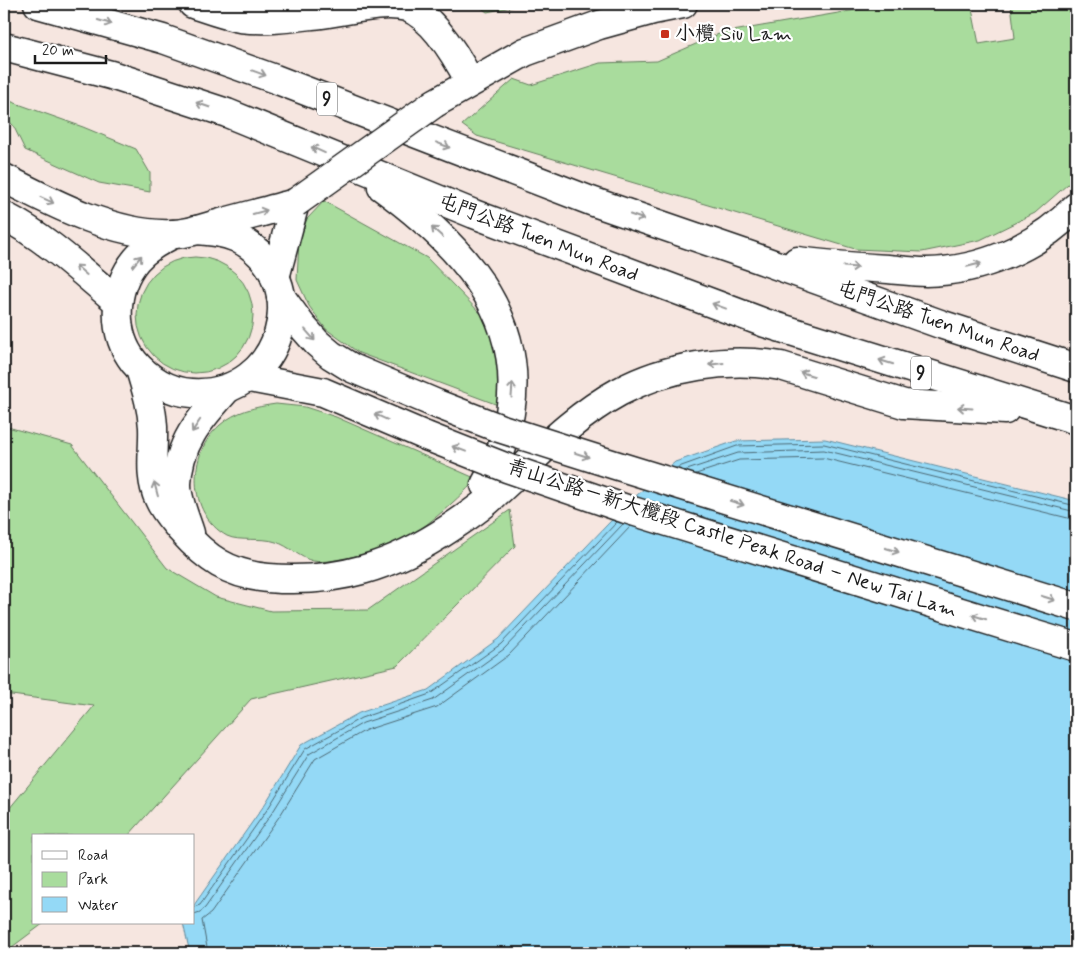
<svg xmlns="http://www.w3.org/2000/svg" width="1080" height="957" font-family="Mynerve,'LXGW WenKai TC',sans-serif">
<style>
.green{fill:#a9dc9d;stroke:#627c5c}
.water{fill:#94d9f6;stroke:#648d9f}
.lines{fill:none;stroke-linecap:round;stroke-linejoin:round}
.shore{stroke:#4c6873;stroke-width:1}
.minor-casing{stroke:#1c1c1c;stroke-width:31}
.major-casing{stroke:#1c1c1c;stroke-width:31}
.highway-casing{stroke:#1c1c1c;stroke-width:31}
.minor{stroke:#fff;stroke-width:28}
.major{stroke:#fff;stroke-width:28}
.highway{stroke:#fff;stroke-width:28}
.major-bridge-casing{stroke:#1c1c1c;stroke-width:31;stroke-linecap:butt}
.major-bridge{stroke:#fff;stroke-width:28}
.oneway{stroke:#999}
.poi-dot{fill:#c8321e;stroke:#fff;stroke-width:2}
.labels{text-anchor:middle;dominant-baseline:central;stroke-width:4.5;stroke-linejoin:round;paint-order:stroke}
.shield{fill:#fff;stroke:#606060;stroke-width:1}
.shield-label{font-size:19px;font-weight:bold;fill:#1c1c1c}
.poi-label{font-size:20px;fill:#1c1c1c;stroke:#fff;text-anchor:start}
.street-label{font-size:20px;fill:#1c1c1c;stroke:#fff}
</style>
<rect width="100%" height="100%" fill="#f6e6e0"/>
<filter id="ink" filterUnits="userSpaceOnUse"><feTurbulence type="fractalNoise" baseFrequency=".02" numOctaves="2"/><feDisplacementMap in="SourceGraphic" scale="10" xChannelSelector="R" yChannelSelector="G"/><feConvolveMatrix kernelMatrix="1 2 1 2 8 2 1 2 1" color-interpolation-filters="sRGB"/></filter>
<g filter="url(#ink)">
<g class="green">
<polygon points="476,4 526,4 487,12"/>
<polygon points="891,4 971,4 979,44 1015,38 1011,4 1076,4 1076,177 1035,213 980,240 922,252 855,249 477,136 462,125 514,79 531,85 600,63 657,61 721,33"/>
<polygon points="4,99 83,127 136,149 150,173 150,192 99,183 25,150 13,125 4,116"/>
<polygon points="324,201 427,258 484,317 496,346 499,375 498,405 359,353 326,329 309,306 297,280 299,240 307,219"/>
<circle cx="195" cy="315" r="58"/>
<path d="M276 404 305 407 336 417 477 479C452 504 424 531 391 546 379 552 364 554 351 557 340 559 325 563 313 561 300 558 289 546 276 542 262 537 239 542 227 536 187 514 187 453 220 425 236 411 255 407 276 404Z"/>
<polygon points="4,426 72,445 167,568 216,597 271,611 368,610 510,510 515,546 397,666 251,699 128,836 34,836 34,923 44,923 4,953 4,815 94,706 4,694"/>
</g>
<polygon class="water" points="825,439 1076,501 1076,953 190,953 183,923 194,923 194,905 265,804 301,745 359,713 428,690 498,639 629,502 675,462 736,441"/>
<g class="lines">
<g class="shore">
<polyline points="676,468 737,446 824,444 1076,506"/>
<polyline points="684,471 738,453 824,450 1076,512"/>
<polyline points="696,474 739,460 823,458 1076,520"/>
<polyline points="194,907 200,905 269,807 305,749 361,718 430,694 501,644 617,522"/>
<polyline points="194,914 200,912 205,908 274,810 309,754 363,723 433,700 504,649 623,524"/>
<polyline points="208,953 202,920 211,913 281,814 315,759 366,730 437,707 509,655 631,526"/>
</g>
<defs>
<path id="minor" d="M193 4C208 9 224 15 240 18 264 21 289 18 312 15 340 13 381 0 407 7 434 18 457 57 470 82"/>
<g id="major">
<polyline points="435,103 525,52 599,25 653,10 683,4"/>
<path d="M4 178C52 203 117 237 173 234 189 234 206 227 221 223 246 216 271 210 295 203"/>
<path d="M4 216C47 238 81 271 118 302"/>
<path d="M173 234C160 241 146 248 136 260 113 288 111 333 134 362 148 379 170 392 192 393 283 398 317 278 237 238 224 232 210 231 196 230"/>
<polyline points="275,278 295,203"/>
<polyline points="281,297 302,326 317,343 331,355 352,368 437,404"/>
<polyline points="249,378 323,392 426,436"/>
<polyline points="1026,632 1076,647"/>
</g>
<g id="highway">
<polyline points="38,4 163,39 275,79 591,201 751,256 943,325 1076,368"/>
<polyline points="4,47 111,75 227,113 474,214 765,323 1076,420"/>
<path d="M382 187C456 241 527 313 510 413 506 439 498 463 485 485"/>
<path d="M797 261C827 265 857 267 888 269 900 270 913 272 926 272 981 271 1038 247 1076 207"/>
<path d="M140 369C146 389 152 407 153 427 154 451 148 477 159 499 164 511 173 520 181 530 207 559 228 574 268 578 337 584 393 566 450 528 465 518 481 508 494 495 534 459 571 418 619 392 667 366 728 357 781 366L904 404 1005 410"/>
<path d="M190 533C185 517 177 500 177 484 178 442 201 418 227 389"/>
</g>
</defs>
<use href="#minor" class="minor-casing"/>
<use href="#major" class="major-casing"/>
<use href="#highway" class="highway-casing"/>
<use href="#minor" class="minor"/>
<use href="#major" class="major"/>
<use href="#highway" class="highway"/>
<defs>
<g id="major-bridge">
<polyline points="295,203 435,103"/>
<polyline points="437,404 499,428 615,465 1076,607"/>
<polyline points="426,436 507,468 626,509 1026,632"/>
</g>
</defs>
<use href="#major-bridge" class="major-bridge-casing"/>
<use href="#major-bridge" class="major-bridge"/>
</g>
<defs><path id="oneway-shaft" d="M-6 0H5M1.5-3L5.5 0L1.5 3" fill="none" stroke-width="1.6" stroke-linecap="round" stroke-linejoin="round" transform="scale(1.25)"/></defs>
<g class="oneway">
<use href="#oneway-shaft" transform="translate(105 22) rotate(16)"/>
<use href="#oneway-shaft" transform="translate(259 73) rotate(20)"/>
<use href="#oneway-shaft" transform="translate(203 105) rotate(-161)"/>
<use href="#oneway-shaft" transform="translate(443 145) rotate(21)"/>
<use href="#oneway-shaft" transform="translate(318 150) rotate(-156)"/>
<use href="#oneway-shaft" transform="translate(47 200) rotate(25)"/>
<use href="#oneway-shaft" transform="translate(260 212) rotate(-15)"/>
<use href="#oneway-shaft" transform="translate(637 217) rotate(19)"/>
<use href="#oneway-shaft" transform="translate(437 232) rotate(-138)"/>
<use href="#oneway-shaft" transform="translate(137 261) rotate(-51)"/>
<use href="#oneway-shaft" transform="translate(974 265) rotate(-14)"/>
<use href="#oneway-shaft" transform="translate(851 267) rotate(4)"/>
<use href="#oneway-shaft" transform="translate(81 270) rotate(-139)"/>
<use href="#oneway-shaft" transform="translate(719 306) rotate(-160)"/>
<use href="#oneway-shaft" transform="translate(310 335) rotate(49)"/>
<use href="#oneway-shaft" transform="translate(886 362) rotate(-163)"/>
<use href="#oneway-shaft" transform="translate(716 364) rotate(173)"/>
<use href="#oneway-shaft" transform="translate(807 374) rotate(-163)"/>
<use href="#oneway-shaft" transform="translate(512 390) rotate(-86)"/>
<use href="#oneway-shaft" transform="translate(965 408) rotate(-176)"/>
<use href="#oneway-shaft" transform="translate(381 417) rotate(-156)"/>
<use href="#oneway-shaft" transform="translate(196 426) rotate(124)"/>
<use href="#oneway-shaft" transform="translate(459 449) rotate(-159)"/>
<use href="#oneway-shaft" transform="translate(582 455) rotate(18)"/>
<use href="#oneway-shaft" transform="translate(156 489) rotate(-105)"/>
<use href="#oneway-shaft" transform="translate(737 503) rotate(17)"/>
<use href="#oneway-shaft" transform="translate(892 550) rotate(17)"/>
<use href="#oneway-shaft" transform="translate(1048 598) rotate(17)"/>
<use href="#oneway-shaft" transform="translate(979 617) rotate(-163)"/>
</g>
</g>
<rect class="poi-dot" x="660" y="29" width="10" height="10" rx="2.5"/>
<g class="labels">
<g class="shield">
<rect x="317" y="82.5" width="20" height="33" rx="4"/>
<rect x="911" y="356.5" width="20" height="33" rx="4"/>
</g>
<g class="shield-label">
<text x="327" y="99">9</text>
<text x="921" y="373">9</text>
</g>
<g class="poi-label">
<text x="675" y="34">小欖 Siu Lam</text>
</g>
<g class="street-label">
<text transform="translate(538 238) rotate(21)">屯門公路 Tuen Mun Road</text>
<text transform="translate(938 322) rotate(19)">屯門公路 Tuen Mun Road</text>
<text transform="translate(732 539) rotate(18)">青山公路－新大欖段 Castle Peak Road – New Tai Lam</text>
</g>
</g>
<rect width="1080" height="957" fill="none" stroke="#fff" stroke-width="20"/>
<rect x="10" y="10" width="1060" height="937" fill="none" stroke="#1c1c1c" stroke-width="2" filter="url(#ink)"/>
<rect x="32" y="834" width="162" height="90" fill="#ffffff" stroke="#a4a4a4"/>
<rect x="42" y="851" width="25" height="8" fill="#ffffff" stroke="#a4a4a4"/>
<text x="78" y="860" font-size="15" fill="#1c1c1c">Road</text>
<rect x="42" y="872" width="25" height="15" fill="#a9dc9d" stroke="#a4a4a4"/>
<text x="78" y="884" font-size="15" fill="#1c1c1c">Park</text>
<rect x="42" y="897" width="25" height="15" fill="#94d9f6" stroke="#a4a4a4"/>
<text x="78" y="910" font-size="15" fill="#1c1c1c">Water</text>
<path d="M35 55v8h71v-8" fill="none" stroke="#1c1c1c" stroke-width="2.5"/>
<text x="42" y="55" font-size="15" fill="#1c1c1c" stroke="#ffffff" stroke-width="4" paint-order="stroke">20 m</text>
</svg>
